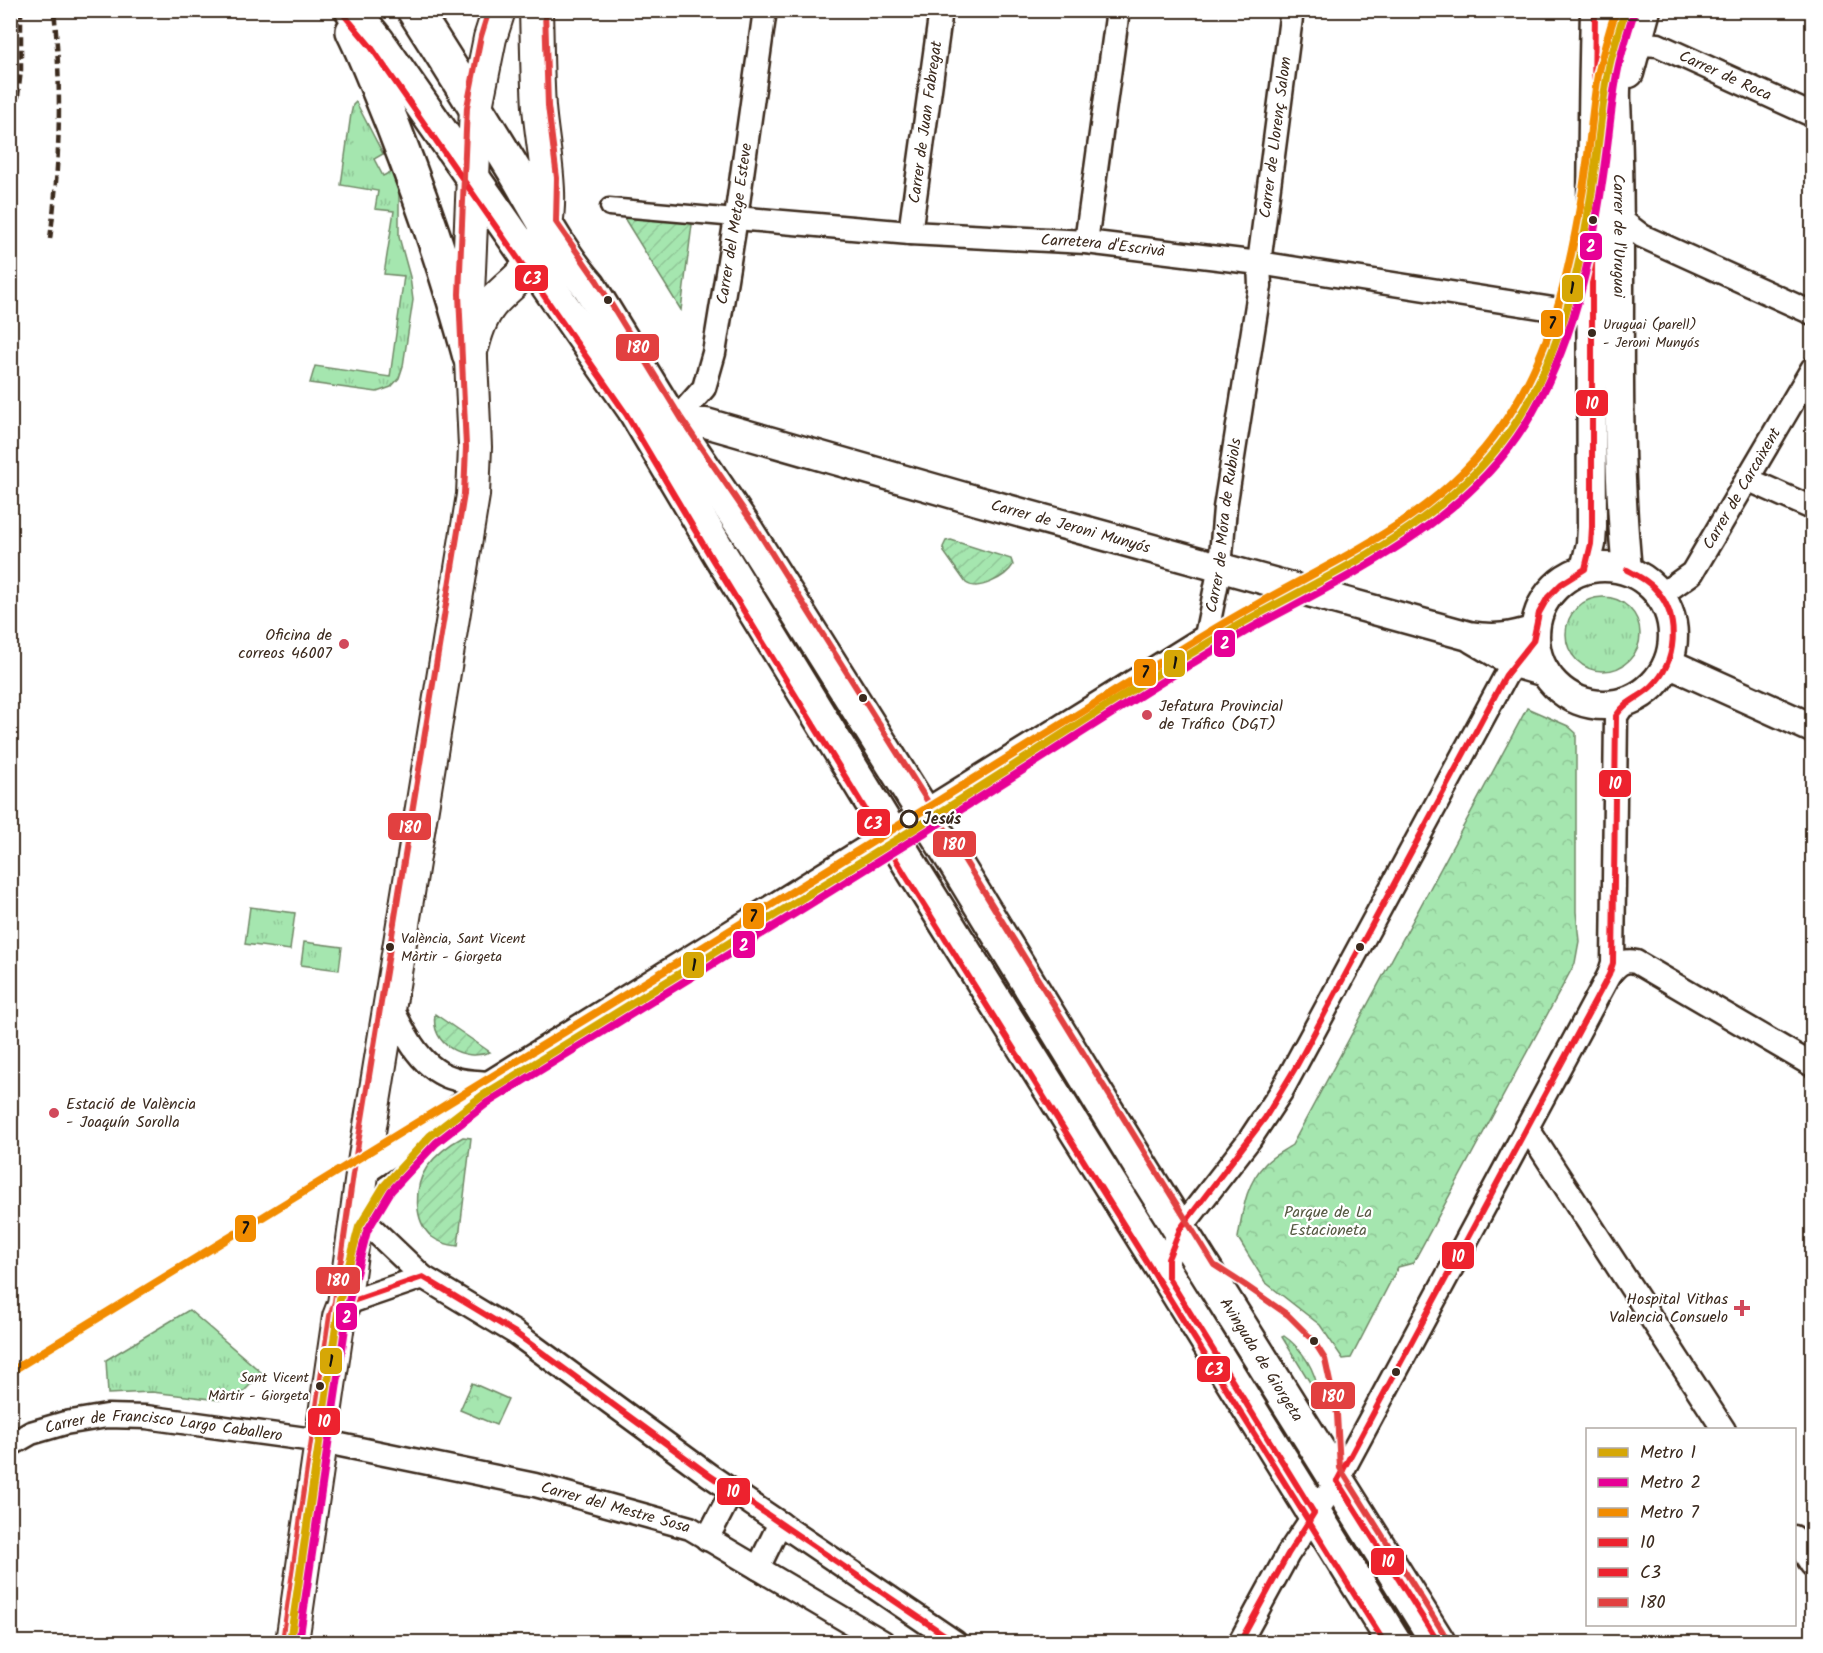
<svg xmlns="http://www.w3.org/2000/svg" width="1823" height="1653" font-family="Kalam,sans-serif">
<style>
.grass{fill:url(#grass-tufts);stroke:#708866;stroke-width:1.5}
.park{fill:url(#park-crowns);stroke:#708866;stroke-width:1.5}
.garden{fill:url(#garden-furrows);stroke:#708866;stroke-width:1.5}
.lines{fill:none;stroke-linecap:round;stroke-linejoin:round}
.pedestrian-casing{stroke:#3b2a1e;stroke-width:21}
.minor-casing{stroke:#3b2a1e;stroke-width:27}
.tertiary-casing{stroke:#3b2a1e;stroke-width:33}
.secondary-casing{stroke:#3b2a1e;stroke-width:36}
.primary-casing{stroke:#3b2a1e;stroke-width:38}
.pedestrian{stroke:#fff;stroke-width:16}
.minor{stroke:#fff;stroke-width:22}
.tertiary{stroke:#fff;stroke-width:28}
.secondary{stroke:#fff;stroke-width:32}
.primary{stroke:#fff;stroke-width:33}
.rail{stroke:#3b2a1e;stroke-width:4.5;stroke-dasharray:9 4.5;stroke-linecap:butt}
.bus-1-casing{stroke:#fff;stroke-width:10}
.bus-2-casing{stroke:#fff;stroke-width:10}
.bus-3-casing{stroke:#fff;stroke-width:10}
.bus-1{stroke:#ed222e;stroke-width:6}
.bus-2{stroke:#ed222e;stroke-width:6}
.bus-3{stroke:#e24040;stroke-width:6}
.metro-1-casing{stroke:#fff;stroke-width:12}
.metro-2-casing{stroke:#fff;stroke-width:12}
.metro-3-casing{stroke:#fff;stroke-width:12}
.metro-1{stroke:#d6a706;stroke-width:8}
.metro-2{stroke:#e70095;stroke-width:8}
.metro-3{stroke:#f28c00;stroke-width:8}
.bus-dot{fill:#3b2a1e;stroke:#fff;stroke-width:2}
.poi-dot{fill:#d1495b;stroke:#fff;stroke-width:2}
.stop-dot{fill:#fff;stroke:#3b2a1e;stroke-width:3}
.labels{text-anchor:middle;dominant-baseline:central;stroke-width:4.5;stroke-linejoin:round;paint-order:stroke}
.bus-label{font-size:14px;fill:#3b2a1e;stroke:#fff;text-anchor:start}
.street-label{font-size:16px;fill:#3b2a1e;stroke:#fff}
.poi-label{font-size:16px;fill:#3b2a1e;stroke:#fff;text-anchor:end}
.stop-label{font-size:16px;font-weight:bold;fill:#3b2a1e;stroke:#fff;text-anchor:start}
.park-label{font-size:16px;fill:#565942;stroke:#fff}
.line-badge{stroke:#fff;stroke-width:2}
.badge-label{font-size:16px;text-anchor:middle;font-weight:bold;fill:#fff}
.pale-badge-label{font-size:16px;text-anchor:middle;font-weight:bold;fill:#111}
</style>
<defs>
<pattern id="grass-tufts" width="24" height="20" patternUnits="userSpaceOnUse" patternTransform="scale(1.5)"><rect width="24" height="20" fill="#a5e6af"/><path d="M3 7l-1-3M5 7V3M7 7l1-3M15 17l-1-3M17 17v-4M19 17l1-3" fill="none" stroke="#8fc596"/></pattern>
<pattern id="park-crowns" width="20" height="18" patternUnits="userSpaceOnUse" patternTransform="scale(1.5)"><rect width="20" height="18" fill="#a5e6af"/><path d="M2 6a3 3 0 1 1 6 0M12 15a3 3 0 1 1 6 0" fill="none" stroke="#8fc596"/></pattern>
<pattern id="garden-furrows" width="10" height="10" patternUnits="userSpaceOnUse" patternTransform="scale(1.5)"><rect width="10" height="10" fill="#a5e6af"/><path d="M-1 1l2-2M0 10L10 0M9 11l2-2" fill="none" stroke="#8fc596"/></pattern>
</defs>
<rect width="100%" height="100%" fill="#fff"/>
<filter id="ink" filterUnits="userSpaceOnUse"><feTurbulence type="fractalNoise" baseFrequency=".0167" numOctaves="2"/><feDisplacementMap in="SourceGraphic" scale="12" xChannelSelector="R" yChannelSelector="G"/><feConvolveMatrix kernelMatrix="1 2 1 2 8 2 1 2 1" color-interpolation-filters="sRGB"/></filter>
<g filter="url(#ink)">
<g class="grass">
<polygon points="356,102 383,154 374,159 383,176 392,171 399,192 399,237 410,277 413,300 403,366 399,378 391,387 377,392 310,383 315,366 390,377 404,276 384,274 394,211 375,209 378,191 341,185 351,114 353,105"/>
<circle cx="1603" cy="634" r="37"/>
<polygon points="250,907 295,913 290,950 245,944"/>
<polygon points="304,942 342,947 339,970 301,965"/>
<polygon points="189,1310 262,1373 240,1395 219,1400 152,1392 108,1394 106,1360"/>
<path d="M1284 1336C1302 1348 1316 1371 1318 1392L1314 1389 1282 1337Z"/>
</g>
<g class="park">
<path d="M1527 708 1568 726 1576 733V912L1579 941 1575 963 1413 1263 1398 1267 1351 1358 1343 1359 1320 1325 1265 1282 1238 1238C1243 1210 1245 1185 1265 1164 1272 1156 1283 1151 1292 1145Z"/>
<polygon points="472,1383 508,1399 496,1425 460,1410"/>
</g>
<g class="garden">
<polygon points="621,213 693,217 681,310"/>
<path d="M951 540 1011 559 1013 565C1006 577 978 592 966 583L944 552 943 547 946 541Z"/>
<path d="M435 1014 490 1052C464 1062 430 1045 435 1014Z"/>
<path d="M463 1137 471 1138 458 1246C448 1245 440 1243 432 1237 413 1221 414 1186 427 1167 436 1155 450 1144 463 1137Z"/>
</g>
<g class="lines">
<defs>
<polyline id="pedestrian" points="609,207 736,218"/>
<g id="minor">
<path id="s1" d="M1635 48 1642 44 1658 45 1812 115"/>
<polyline points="1619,210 1625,223 1642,236 1812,313"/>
<path id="s2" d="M736 218 910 233 1086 242 1259 263 1591 315"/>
<path id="s3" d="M910 233 941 10"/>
<polyline points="1086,242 1118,10"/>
<path id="s4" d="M673 423 704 388 714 353 736 218 765 10"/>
<polyline points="1747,479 1812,508"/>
<path id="s5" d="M1661 595 1692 573 1812 369"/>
<path d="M1609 975C1617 965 1623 959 1636 962L1812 1065"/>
<path d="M390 1004C404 1033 421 1071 456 1079 466 1082 478 1082 488 1083"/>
<polyline points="1528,1129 1724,1430"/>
<path id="s6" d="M362 1175 418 1137 488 1083 1206 636 1220 567 1225 508 1260 286 1259 263 1292 10"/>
<polyline points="358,1215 423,1277 514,1332 709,1475 955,1642"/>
<polyline points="1168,1277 1168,1259 1180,1229 1250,1139 1281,1092 1506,675 1535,637"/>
<polyline points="344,1304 423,1277"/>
<path id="s7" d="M10 1445 31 1433 65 1423 107 1416 146 1417 321 1441 535 1485 690 1528 883 1642"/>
<polyline points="1794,1537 1812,1565"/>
<polyline points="707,1539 732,1491"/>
<polyline points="758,1568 780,1523"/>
<polyline points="1240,1642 1288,1554 1337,1481 1609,975 1613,963 1616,716 1626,701"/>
</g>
<g id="tertiary">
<path id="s8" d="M1616 10C1617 21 1619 32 1619 42 1619 62 1615 82 1616 101 1624 257 1612 415 1627 570"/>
<polyline points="1629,73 1646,10"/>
<path id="s9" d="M673 423H706L978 501 1469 636C1495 640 1510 638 1535 630"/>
<circle cx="1604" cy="636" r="69"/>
<path d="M1585 569 1591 544 1592 527C1591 355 1591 183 1595 10"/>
<polyline points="1473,639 1514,663 1545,672"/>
<polyline points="1668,663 1812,728"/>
</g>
<g id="secondary">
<path d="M473 345C477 329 483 312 495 300 510 284 528 273 538 252 558 207 543 155 539 107 537 75 537 43 536 10"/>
<polyline points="292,1642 339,1317 344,1304 362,1175 473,495 475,447 468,294 476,107 490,38 499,10"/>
</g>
<g id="primary">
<polyline points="352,10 378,42 634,409 720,554 917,876 1168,1277 1394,1642"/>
<path id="s10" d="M414 10C448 63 481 116 514 170 537 209 559 252 589 286L673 423 746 530 954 861 1144 1172 1438 1642"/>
<path d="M353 31C368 61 379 92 392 123 422 200 449 277 470 357"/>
</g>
</defs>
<use href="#pedestrian" class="pedestrian-casing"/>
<use href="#minor" class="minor-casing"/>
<use href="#tertiary" class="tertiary-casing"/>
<use href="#secondary" class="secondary-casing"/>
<use href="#primary" class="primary-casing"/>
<use href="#pedestrian" class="pedestrian"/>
<use href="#minor" class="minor"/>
<use href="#tertiary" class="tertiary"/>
<use href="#secondary" class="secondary"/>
<use href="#primary" class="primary"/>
<g class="rail">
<polyline points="10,165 21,70 21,10"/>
<path d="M50 239C60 164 62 87 54 10"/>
</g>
<defs>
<g id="bus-1">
<path d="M1337 1481 1609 975 1613 963 1616 716C1625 701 1640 698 1652 686 1677 662 1680 619 1658 592 1650 582 1638 576 1627 570"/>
<polyline points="1337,1481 1438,1642"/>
<polyline points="292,1642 339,1317 344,1304 423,1277 514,1332 709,1475 955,1642"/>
<polyline points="1240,1642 1288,1554 1314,1513 1168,1277 1168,1259 1180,1229 1265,1118 1297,1065 1506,675 1533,641 1539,613 1548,597 1561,584 1585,569 1591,544 1592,527 1592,269 1595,10"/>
</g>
<polyline id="bus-2" points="345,16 371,47 626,414 712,559 909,881 1384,1642"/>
<g id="bus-3">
<polyline points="545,10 548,106 557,178 556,222 597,281 681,418 754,525 962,856 1214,1265 1245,1285 1288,1315 1313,1340 1325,1359 1337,1414 1340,1468 1446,1637"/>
<polyline points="283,1641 330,1316 335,1302 353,1174 464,494 466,447 459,294 467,107 481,36 489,10"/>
</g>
</defs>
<use href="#bus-1" class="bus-1-casing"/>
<use href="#bus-2" class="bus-2-casing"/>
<use href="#bus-3" class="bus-3-casing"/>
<use href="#bus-1" class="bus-1"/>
<use href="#bus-2" class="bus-2"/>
<use href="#bus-3" class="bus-3"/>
<defs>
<path id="metro-1" d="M290 1642 340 1299 359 1227 384 1186 430 1136 482 1096C627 1006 772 917 917 827 1002 774 1086 718 1172 665 1198 649 1224 633 1251 618 1349 565 1454 518 1517 421 1565 346 1584 254 1595 167 1600 133 1602 100 1609 67 1613 48 1620 29 1625 10"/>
<path id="metro-2" d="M299 1642 349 1301 367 1231 391 1191 436 1143 487 1103C633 1013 779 924 924 833 1007 781 1089 727 1173 675 1201 658 1230 640 1259 624 1358 571 1464 522 1525 425 1573 348 1592 257 1604 169 1609 136 1611 102 1618 69 1622 50 1628 31 1634 12"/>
<path id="metro-3" d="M10 1372C386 1143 760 913 1133 680 1173 654 1214 628 1256 605 1349 553 1441 515 1503 424 1556 348 1574 253 1587 163 1591 133 1593 104 1598 75 1603 53 1609 32 1616 10"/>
</defs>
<use href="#metro-1" class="metro-1-casing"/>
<use href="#metro-2" class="metro-2-casing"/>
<use href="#metro-3" class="metro-3-casing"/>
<use href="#metro-1" class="metro-1"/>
<use href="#metro-2" class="metro-2"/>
<use href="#metro-3" class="metro-3"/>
</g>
</g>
<g class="bus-dot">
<circle cx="1593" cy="220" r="5"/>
<circle cx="608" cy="300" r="5"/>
<circle cx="1592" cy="333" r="5"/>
<circle cx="863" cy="698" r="5"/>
<circle cx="390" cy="947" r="5"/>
<circle cx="1360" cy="947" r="5"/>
<circle cx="1314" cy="1341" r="5"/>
<circle cx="1396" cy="1372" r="5"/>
<circle cx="320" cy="1386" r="5"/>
</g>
<g class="poi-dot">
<circle cx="344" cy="644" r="6"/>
<circle cx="1147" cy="715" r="6"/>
<circle cx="54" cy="1113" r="6"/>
<path d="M1739 1299h6v6h6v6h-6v6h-6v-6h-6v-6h6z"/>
</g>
<circle class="stop-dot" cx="909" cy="819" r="8"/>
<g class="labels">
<g class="bus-label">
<text x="1603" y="325">Uruguai (parell)<tspan x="1603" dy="18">- Jeroni Munyós</tspan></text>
<text x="401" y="939">València, Sant Vicent<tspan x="401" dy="18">Màrtir - Giorgeta</tspan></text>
<text x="309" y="1378" text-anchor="end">Sant Vicent<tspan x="309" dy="18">Màrtir - Giorgeta</tspan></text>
</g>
<g class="street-label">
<text stroke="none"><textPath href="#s1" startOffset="98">Carrer de Roca</textPath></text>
<text stroke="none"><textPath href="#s3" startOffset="112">Carrer de Juan Fabregat</textPath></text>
<text stroke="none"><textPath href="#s6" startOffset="1506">Carrer de Llorenç Salom</textPath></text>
<text stroke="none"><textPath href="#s4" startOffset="214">Carrer del Metge Esteve</textPath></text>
<text stroke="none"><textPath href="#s8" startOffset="226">Carrer de l'Uruguai</textPath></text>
<text stroke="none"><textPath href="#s2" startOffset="368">Carretera d'Escrivà</textPath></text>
<text stroke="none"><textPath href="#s5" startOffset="136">Carrer de Carcaixent</textPath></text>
<text stroke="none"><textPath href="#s6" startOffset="1114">Carrer de Móra de Rubiols</textPath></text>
<text stroke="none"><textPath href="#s9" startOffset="412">Carrer de Jeroni Munyós</textPath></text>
<text stroke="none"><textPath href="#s10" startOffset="1594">Avinguda de Giorgeta</textPath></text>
<text stroke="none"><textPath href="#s7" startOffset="159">Carrer de Francisco Largo Caballero</textPath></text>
<text stroke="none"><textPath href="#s7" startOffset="620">Carrer del Mestre Sosa</textPath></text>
</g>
<g class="poi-label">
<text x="332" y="635">Oficina de<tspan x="332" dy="18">correos 46007</tspan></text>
<text x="1159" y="706" text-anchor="start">Jefatura Provincial<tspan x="1159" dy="18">de Tráfico (DGT)</tspan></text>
<text x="66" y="1104" text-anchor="start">Estació de València<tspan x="66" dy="18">- Joaquín Sorolla</tspan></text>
<text x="1728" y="1299">Hospital Vithas<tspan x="1728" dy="18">Valencia Consuelo</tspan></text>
</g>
<g class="stop-label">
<text x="923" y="819">Jesús</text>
</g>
<g class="park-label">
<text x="1328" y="1212">Parque de La<tspan x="1328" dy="18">Estacioneta</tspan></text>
</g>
</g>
<g class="line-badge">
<rect x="1579" y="232" width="24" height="29" rx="6" fill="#e70095"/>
<rect x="514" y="264" width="35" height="28" rx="6" fill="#ed222e"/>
<rect x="1561" y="274" width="23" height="29" rx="6" fill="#d6a706"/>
<rect x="1540" y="309" width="24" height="29" rx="6" fill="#f28c00"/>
<rect x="615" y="333" width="45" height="29" rx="6" fill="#e24040"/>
<rect x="1575" y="389" width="34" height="28" rx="6" fill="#ed222e"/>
<rect x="1213" y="629" width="23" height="29" rx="6" fill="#e70095"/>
<rect x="1163" y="649" width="23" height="29" rx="6" fill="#d6a706"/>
<rect x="1133" y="658" width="24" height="29" rx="6" fill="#f28c00"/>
<rect x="1598" y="769" width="34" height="29" rx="6" fill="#ed222e"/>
<rect x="856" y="808" width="35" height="29" rx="6" fill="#ed222e"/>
<rect x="387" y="812" width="45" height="29" rx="6" fill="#e24040"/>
<rect x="932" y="830" width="45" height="28" rx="6" fill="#e24040"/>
<rect x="742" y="902" width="23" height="28" rx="6" fill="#f28c00"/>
<rect x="732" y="930" width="24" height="29" rx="6" fill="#e70095"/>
<rect x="682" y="951" width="23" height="28" rx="6" fill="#d6a706"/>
<rect x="234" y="1214" width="23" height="29" rx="6" fill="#f28c00"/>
<rect x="1441" y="1241" width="34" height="29" rx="6" fill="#ed222e"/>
<rect x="315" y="1266" width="46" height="29" rx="6" fill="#e24040"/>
<rect x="335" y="1302" width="23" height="29" rx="6" fill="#e70095"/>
<rect x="319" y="1347" width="24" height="28" rx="6" fill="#d6a706"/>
<rect x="1196" y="1355" width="35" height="28" rx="6" fill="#ed222e"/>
<rect x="1310" y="1381" width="46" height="29" rx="6" fill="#e24040"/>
<rect x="307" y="1407" width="34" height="29" rx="6" fill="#ed222e"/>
<rect x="716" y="1477" width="35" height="29" rx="6" fill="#ed222e"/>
<rect x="1370" y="1547" width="35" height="29" rx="6" fill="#ed222e"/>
</g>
<g class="badge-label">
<text x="1591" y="252">2</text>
<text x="532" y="284">C3</text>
<text x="638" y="353">180</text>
<text x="1592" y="409">10</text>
<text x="1225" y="649">2</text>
<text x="1615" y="789">10</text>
<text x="873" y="829">C3</text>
<text x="410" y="833">180</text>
<text x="954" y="850">180</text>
<text x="744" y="951">2</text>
<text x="1458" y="1262">10</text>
<text x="338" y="1286">180</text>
<text x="347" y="1323">2</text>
<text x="1214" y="1375">C3</text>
<text x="1333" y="1402">180</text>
<text x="324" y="1427">10</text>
<text x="733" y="1497">10</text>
<text x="1388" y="1567">10</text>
</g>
<g class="pale-badge-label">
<text x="1572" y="294">1</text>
<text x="1552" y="329">7</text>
<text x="1175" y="669">1</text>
<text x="1145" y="678">7</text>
<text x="753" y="922">7</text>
<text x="694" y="971">1</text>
<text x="245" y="1234">7</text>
<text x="331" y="1367">1</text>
</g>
<rect width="1823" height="1653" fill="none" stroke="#fff" stroke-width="36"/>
<rect x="18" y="18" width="1787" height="1617" fill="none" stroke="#3b2a1e" stroke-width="2" filter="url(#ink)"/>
<rect x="1586" y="1428" width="210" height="198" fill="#ffffff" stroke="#b1aaa5" stroke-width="1.5"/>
<rect x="1598" y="1448" width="30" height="9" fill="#d6a706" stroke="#b1aaa5" stroke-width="1.5"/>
<text x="1640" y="1458" font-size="18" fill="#3b2a1e">Metro 1</text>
<rect x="1598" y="1478" width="30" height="9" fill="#e70095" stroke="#b1aaa5" stroke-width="1.5"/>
<text x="1640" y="1488" font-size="18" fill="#3b2a1e">Metro 2</text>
<rect x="1598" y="1508" width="30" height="9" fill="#f28c00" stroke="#b1aaa5" stroke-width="1.5"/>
<text x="1640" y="1518" font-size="18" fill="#3b2a1e">Metro 7</text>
<rect x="1598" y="1538" width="30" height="9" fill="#ed222e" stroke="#b1aaa5" stroke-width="1.5"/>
<text x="1640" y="1548" font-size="18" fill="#3b2a1e">10</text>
<rect x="1598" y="1568" width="30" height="9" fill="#ed222e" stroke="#b1aaa5" stroke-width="1.5"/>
<text x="1640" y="1578" font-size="18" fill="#3b2a1e">C3</text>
<rect x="1598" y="1598" width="30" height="9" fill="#e24040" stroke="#b1aaa5" stroke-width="1.5"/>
<text x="1640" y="1608" font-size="18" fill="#3b2a1e">180</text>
</svg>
